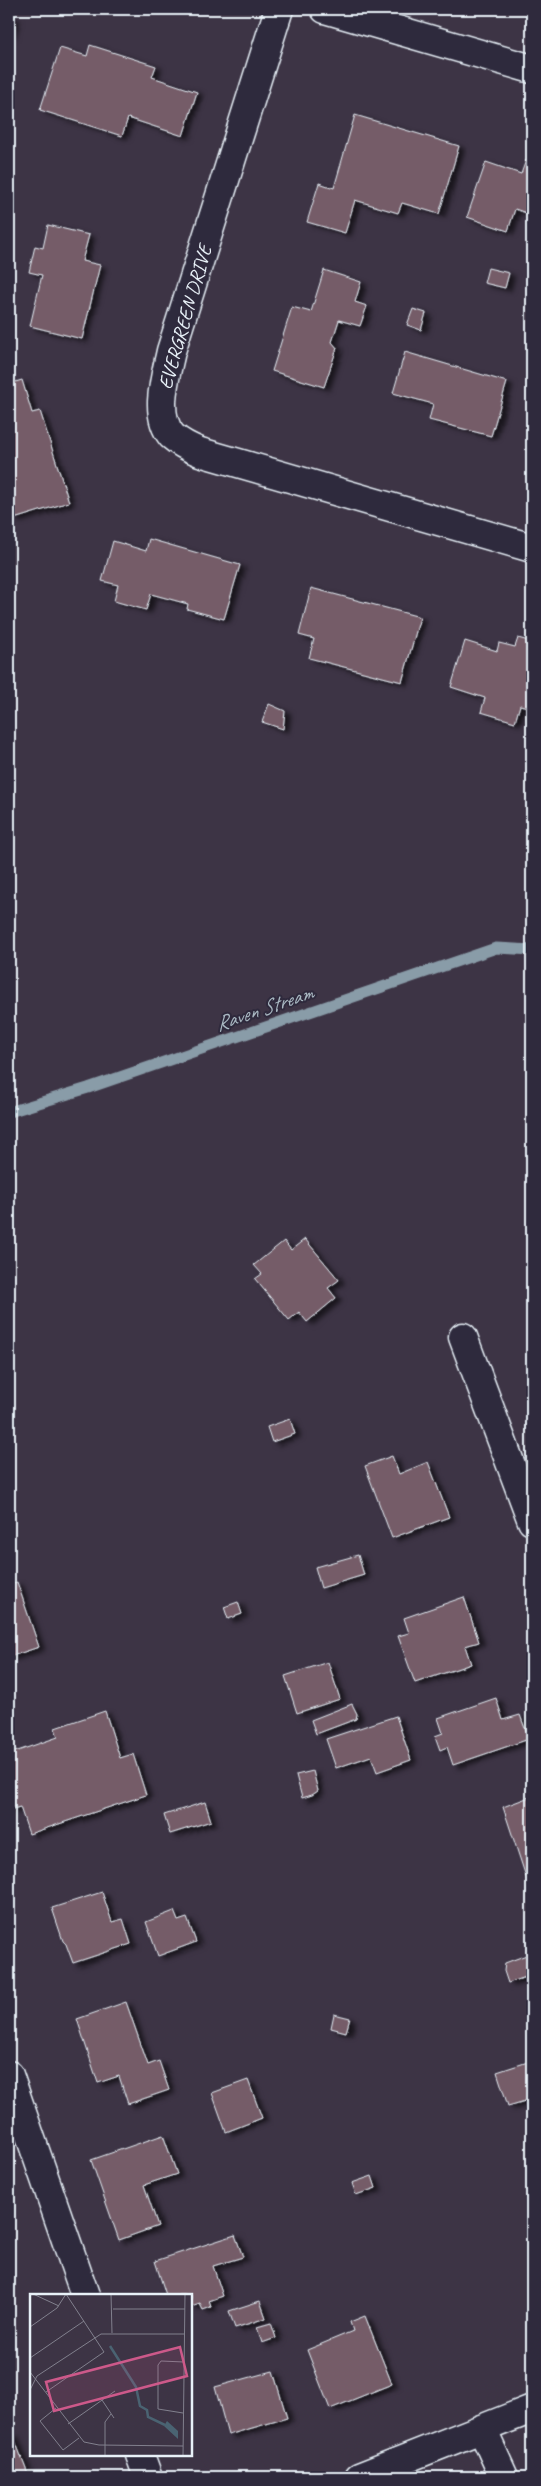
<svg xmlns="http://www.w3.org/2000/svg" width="541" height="2486" font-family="Caveat,sans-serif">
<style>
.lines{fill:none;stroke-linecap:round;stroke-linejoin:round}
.stream{stroke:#899ca8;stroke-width:11}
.building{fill:#745c67;stroke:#e8f1f8;filter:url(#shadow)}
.minor-casing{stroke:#e8f1f8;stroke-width:31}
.secondary-casing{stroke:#e8f1f8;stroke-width:31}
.minor{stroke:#2f2a3d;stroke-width:28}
.secondary{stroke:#2f2a3d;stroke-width:28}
.labels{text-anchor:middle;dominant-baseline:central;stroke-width:4;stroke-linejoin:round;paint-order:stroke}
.street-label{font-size:20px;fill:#e8f1f8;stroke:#2f2a3d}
.water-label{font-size:21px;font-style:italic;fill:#a9b8c2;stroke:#2f2a3d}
.inset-river{fill:none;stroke:#4a6372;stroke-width:2.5}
.inset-road{fill:none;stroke:#81808d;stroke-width:1}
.view{fill:#cd598a;fill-opacity:0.15;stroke:#cd598a;stroke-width:2.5}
.inset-edge{fill:none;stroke:#e8f1f8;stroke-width:2.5}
</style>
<defs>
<filter id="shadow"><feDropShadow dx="5.5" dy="3" stdDeviation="2.5" flood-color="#0009"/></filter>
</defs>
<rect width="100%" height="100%" fill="#3d3445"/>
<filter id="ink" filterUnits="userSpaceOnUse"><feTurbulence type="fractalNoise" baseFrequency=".02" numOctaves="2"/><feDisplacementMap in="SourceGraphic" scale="10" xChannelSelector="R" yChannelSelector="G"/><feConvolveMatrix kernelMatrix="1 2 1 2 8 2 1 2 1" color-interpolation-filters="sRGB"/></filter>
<g filter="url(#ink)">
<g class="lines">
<polyline class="stream" points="9,1112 88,1088 496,948 532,950"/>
</g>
<g class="building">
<polygon points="9,16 14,18 9,36"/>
<polygon points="90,45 156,66 152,77 197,92 183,136 128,118 122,136 40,110 60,48 87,56"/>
<polygon points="355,115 459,146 439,214 402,203 398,213 355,200 345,233 307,222 319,183 334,188"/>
<polygon points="526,160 532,162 532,215 515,209 508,231 467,217 486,162 521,174"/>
<polygon points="48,225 89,235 82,261 100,265 82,339 30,326 42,275 29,272 35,246 43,248"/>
<polygon points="488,268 509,273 505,288 484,283"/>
<polygon points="324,270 361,282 355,302 367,306 360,326 339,320 332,342 337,348 324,387 272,371 292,307 311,312"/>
<polygon points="413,309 426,313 421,330 407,325"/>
<polygon points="405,352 507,382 491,436 429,420 433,404 393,393"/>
<polygon points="22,380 32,413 40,411 69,502 14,519 9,502 9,384"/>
<polygon points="149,539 240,565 224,619 187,609 188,604 151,594 146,610 114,601 118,585 102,581 113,541 146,551"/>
<polygon points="311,588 420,617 402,682 309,658 314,639 299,635"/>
<polygon points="518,638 532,642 532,708 520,705 515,722 481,712 485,698 451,687 465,641 497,651 499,643 515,647"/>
<polygon points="269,704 285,711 283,729 262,722"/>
<polygon points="305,1239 339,1280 328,1288 336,1298 307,1322 299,1312 289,1320 255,1279 262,1274 254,1265 284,1241 291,1250"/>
<polygon points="290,1419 295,1434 272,1442 267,1427"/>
<polygon points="392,1456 399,1474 428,1462 449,1517 392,1538 365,1466"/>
<polygon points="358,1555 364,1575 321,1588 315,1567"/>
<polygon points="17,1582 39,1647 9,1657 9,1585"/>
<polygon points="464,1597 479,1642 465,1646 471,1664 415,1683 398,1636 409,1633 404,1618"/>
<polygon points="238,1602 242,1614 228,1619 224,1607"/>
<polygon points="328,1662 340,1699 297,1713 285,1676"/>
<polygon points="496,1698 503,1720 520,1715 529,1739 453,1765 447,1747 440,1750 435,1736 443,1733 438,1718"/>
<polygon points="352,1704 357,1714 356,1719 316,1734 311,1720"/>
<polygon points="105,1711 120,1758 133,1754 146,1795 29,1834 20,1807 9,1810 9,1754 58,1737 55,1728"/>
<polygon points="396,1716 411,1760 377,1772 371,1756 336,1768 326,1739"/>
<polygon points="313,1771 318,1791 312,1795 302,1798 296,1775"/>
<polygon points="532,1796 532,1895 503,1807"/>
<polygon points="205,1802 211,1821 170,1834 164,1815"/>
<polygon points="102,1892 112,1922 123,1919 131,1944 73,1963 66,1944 63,1941 52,1908"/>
<polygon points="174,1911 178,1921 187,1918 196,1942 158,1956 146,1922"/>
<polygon points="532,1953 532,1975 508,1983 504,1971 505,1963"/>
<polygon points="126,2002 148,2065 159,2061 169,2090 128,2104 119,2076 98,2083 77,2019"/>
<polygon points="334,2014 350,2018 346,2032 331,2028"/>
<polygon points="531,2061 532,2099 508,2106 497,2072"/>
<polygon points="248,2080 262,2118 226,2132 212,2093"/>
<polygon points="163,2135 177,2174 144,2185 158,2226 119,2240 91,2160"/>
<polygon points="372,2176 376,2188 356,2195 352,2183"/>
<polygon points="235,2235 243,2257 213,2266 223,2296 209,2301 211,2307 203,2310 200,2304 191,2307 191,2295 166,2295 155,2261"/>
<polygon points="260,2301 266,2318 235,2328 229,2311"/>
<polygon points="365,2316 392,2384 330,2409 307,2350 353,2331 350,2322"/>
<polygon points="271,2323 276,2338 262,2343 257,2327"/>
<polygon points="273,2371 287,2418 228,2435 215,2387"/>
<polygon points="12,2433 29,2477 9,2477 9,2435"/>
</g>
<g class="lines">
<defs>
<g id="minor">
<path d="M279 9 171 351C166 375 153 414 172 436 180 443 190 448 200 452L532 548"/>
<polyline points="463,1337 532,1521"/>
<polyline points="9,2075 85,2295"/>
<polyline points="482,2429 504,2477"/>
<polyline points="140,2455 148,2477"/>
<polyline points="359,2477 532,2409"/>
</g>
<polyline id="secondary" points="325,9 532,69"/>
</defs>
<use href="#minor" class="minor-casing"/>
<use href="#secondary" class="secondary-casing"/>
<use href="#minor" class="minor"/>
<use href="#secondary" class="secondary"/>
</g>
</g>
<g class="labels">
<g class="street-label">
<text transform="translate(185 317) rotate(-74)">EVERGREEN DRIVE</text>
</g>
<g class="water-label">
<text transform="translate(264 1008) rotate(-19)">Raven Stream</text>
</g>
</g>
<g transform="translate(30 2294)">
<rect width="162" height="162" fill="#3d3445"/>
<path d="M137 127 148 137V145L134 132Z" fill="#4a6372"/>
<path class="inset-river" d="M80 52 106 93 110 112 117 116 118 123 135 131"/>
<path class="inset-road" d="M3 0 29 12M81 0 82 39M83 15H155M0 33 27 14 36 0M0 64 54 27M0 78 54 148 69 151 153 152M0 96 7 82 71 40H155M16 98 74 58 36 0M72 106 84 124M26 114 10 127 33 156 49 144M153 119 128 115V71L131 67 154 68M38 130 85 97M75 162V128L81 120M153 162 155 0"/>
<path class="view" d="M150 53 157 82 24 117 16 88Z"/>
<rect width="162" height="162" class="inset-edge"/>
</g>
<rect width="541" height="2486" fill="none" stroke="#2f2a3d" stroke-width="30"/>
<rect x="15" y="15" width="511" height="2456" fill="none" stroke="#e8f1f8" stroke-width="2" filter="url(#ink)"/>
</svg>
